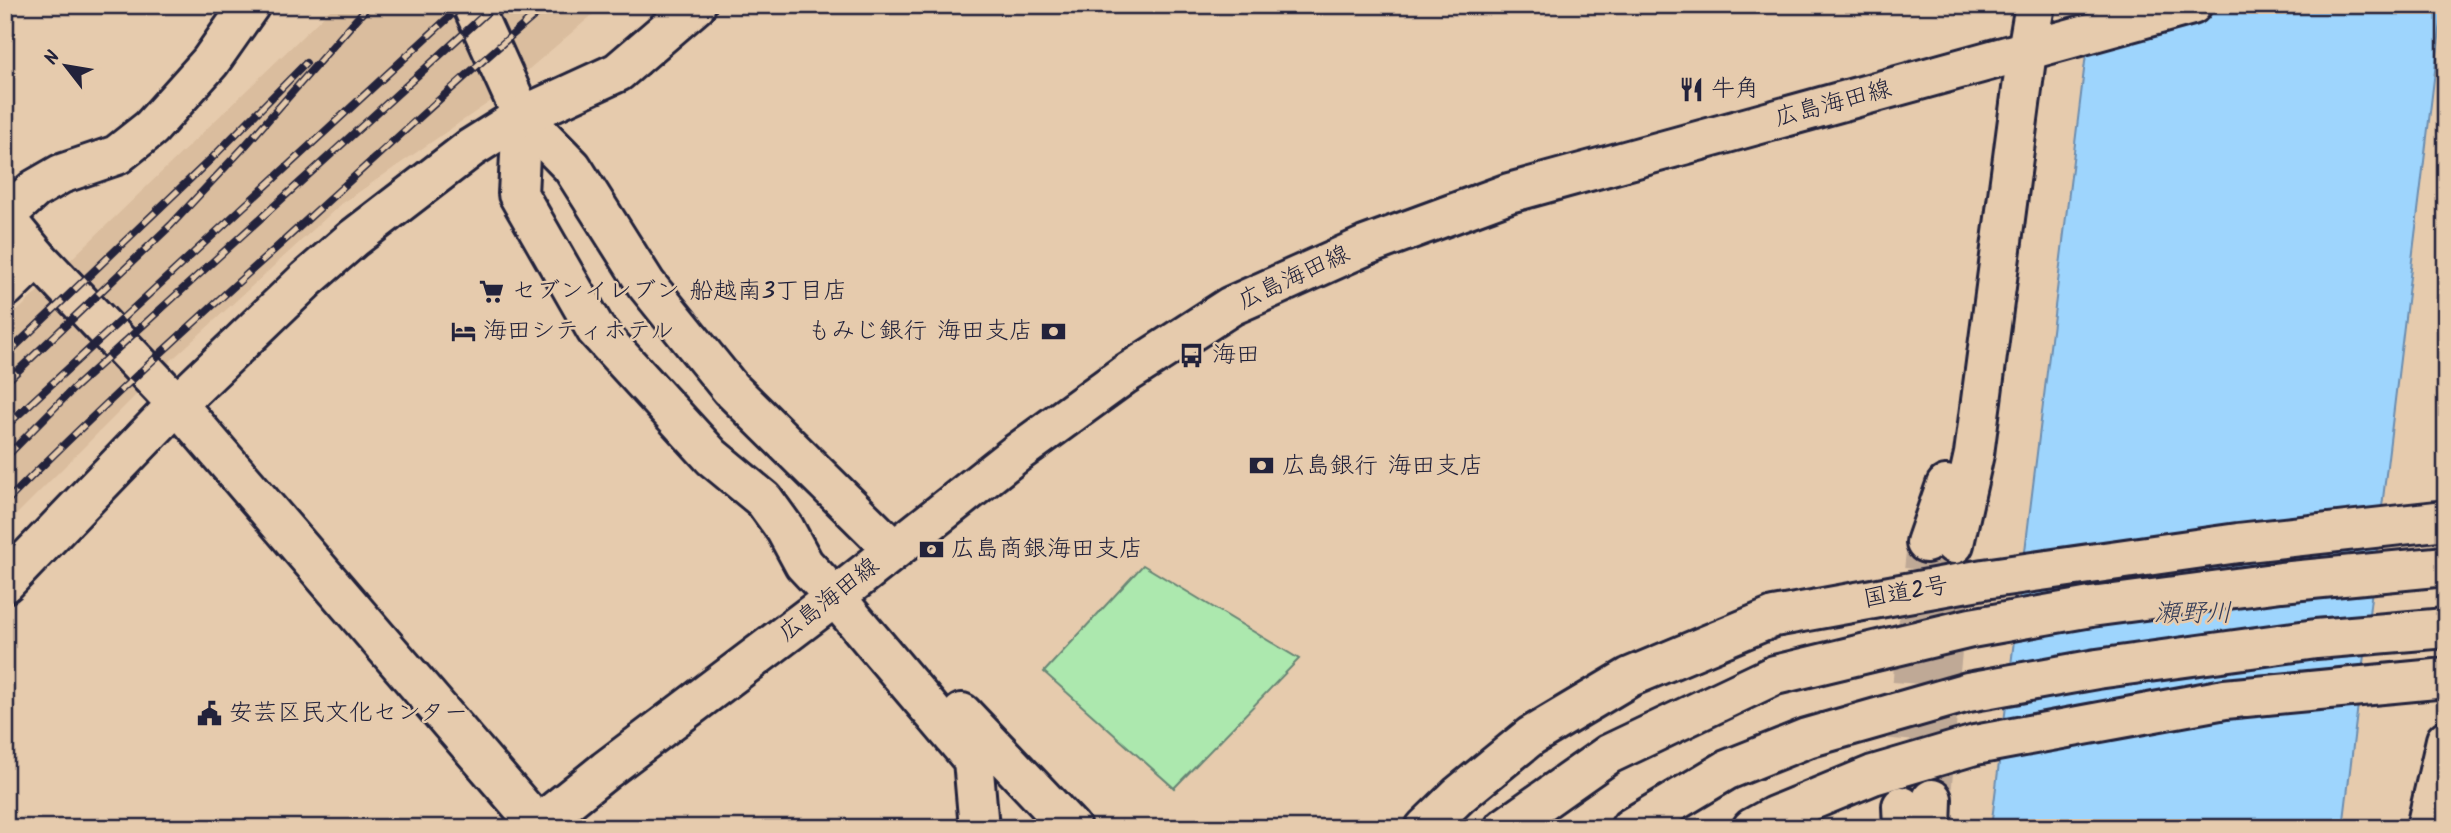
<svg xmlns="http://www.w3.org/2000/svg" width="2451" height="833" font-family="Kalam,'Klee One',sans-serif">
<style>
.built{fill:#dabd9e}
.green{fill:#ace8ae;stroke:#678574;stroke-width:2}
.water{fill:#9ed5fd;stroke:#6c8daf;stroke-width:2}
.lines{fill:none;stroke-linecap:round;stroke-linejoin:round}
.minor-tunnel{stroke:#bfa996;stroke-width:38;stroke-dasharray:38 19;stroke-linecap:butt}
.minor-casing{stroke:#22223b;stroke-width:44}
.tertiary-casing{stroke:#22223b;stroke-width:44}
.secondary-casing{stroke:#22223b;stroke-width:44}
.trunk-casing{stroke:#22223b;stroke-width:44}
.minor{stroke:#e6cbad;stroke-width:38}
.tertiary{stroke:#e6cbad;stroke-width:38}
.secondary{stroke:#e6cbad;stroke-width:38}
.trunk{stroke:#e6cbad;stroke-width:38}
.rail-casing{stroke:#22223b;stroke-width:8}
.rail{stroke:#e6cbad;stroke-width:5;stroke-dasharray:16;stroke-linecap:butt}
.labels{text-anchor:middle;dominant-baseline:central;stroke-width:5;stroke-linejoin:round;paint-order:stroke}
.poi-label{font-size:24px;fill:#22223b;stroke:#e6cbad;text-anchor:start}
.street-label{font-size:24px;fill:#22223b;stroke:#e6cbad}
.water-label{font-size:26px;font-style:italic;fill:#353d58;stroke:#e6cbad}
</style>
<rect width="100%" height="100%" fill="#e6cbad"/>
<filter id="ink" filterUnits="userSpaceOnUse"><feTurbulence type="fractalNoise" baseFrequency=".0143" numOctaves="2"/><feDisplacementMap in="SourceGraphic" scale="14" xChannelSelector="R" yChannelSelector="G"/><feConvolveMatrix kernelMatrix="1 2 1 2 8 2 1 2 1" color-interpolation-filters="sRGB"/></filter>
<g filter="url(#ink)">
<polygon class="built" points="335,5 604,5 494,99 340,205 165,366 5,526 5,323"/>
<polygon class="green" points="1143,565 1299,659 1174,788 1044,672"/>
<polygon class="water" points="2092,5 2443,5 2343,828 1991,828"/>
<g class="lines">
<g class="minor-tunnel">
<polyline points="1903,797 1913,666 1926,543"/>
<polyline points="1932,799 1941,671 1954,544"/>
</g>
<defs>
<g id="minor">
<polyline points="472,5 522,116 572,167 646,284 730,388 893,549"/>
<polyline points="522,116 518,194 596,330 712,457 764,500 785,529 804,564 835,597 973,760 979,828"/>
<polyline points="5,216 35,189 61,174 117,155 151,128 210,62 250,5"/>
<polyline points="5,288 37,257"/>
<polyline points="1926,543 1946,485"/>
<polyline points="1954,544 1974,454 2027,51"/>
<polyline points="5,583 177,404 307,279 354,238 471,148 522,116 618,72 696,5"/>
<polyline points="962,713 1071,828"/>
<polyline points="1902,806 1903,828"/>
<polyline points="1931,828 1932,799"/>
</g>
<g id="tertiary">
<polyline points="2027,51 2035,5"/>
<polyline points="5,218 37,257 177,404 538,825"/>
<polyline points="2426,828 2446,740"/>
</g>
<polyline id="secondary" points="534,828 606,770 835,597 1017,453 1124,375 1231,306 1365,246 1509,193 2192,5"/>
<g id="trunk">
<polyline points="1425,828 1459,795 1531,736 1630,677 1774,617 1984,579 2238,543 2446,520"/>
<polyline points="1504,828 1609,754 1775,675 1971,628 2091,607 2281,582 2446,566"/>
<polyline points="1630,828 1727,770 1807,738 1968,692 2097,669 2316,639 2446,628"/>
<polyline points="1752,828 1774,816 1873,775 1975,745 2225,699 2446,678"/>
</g>
</defs>
<use href="#minor" class="minor-casing"/>
<use href="#tertiary" class="tertiary-casing"/>
<use href="#secondary" class="secondary-casing"/>
<use href="#trunk" class="trunk-casing"/>
<use href="#minor" class="minor"/>
<use href="#tertiary" class="tertiary"/>
<use href="#secondary" class="secondary"/>
<use href="#trunk" class="trunk"/>
<defs>
<g id="rail">
<polyline points="5,356 212,158 306,63"/>
<polyline points="5,383 171,225 245,146 369,5"/>
<polyline points="5,427 462,5"/>
<polyline points="5,458 73,389 495,5"/>
<path d="M5 503C92 415 183 332 275 249 365 167 454 84 547 5"/>
</g>
</defs>
<use href="#rail" class="rail-casing"/>
<use href="#rail" class="rail"/>
</g>
</g>
<defs>
<symbol id="restaurant-bare" viewBox="-9 -9 18 18"><path d="M-5-6h1v4h1v-4h1v4h1v-4h1v5L-1.5 .5V6h-2V.5L-5-1ZM5-6V6H3V1.5H1.5Q1.5-4 5-6Z" fill="#22223b" stroke="#e6cbad" stroke-width="2.5" paint-order="stroke"/></symbol>
<symbol id="supermarket-bare" viewBox="-9 -9 18 18"><path d="M-6-5.5h2.5l.6 2H6L4.5 2H-2.5L-4.4-4H-6ZM-1.5 3.2a1.3 1.3 0 1 0 .1 0ZM3 3.2a1.3 1.3 0 1 0 .1 0Z" fill="#22223b" stroke="#e6cbad" stroke-width="2.5" paint-order="stroke"/></symbol>
<symbol id="hotel-bare" viewBox="-9 -9 18 18"><path d="M-6-4.5h1.5V1H6V5H4.5V3h-9V5H-6ZM-4 0a1.8 1.8 0 1 1 3.6 0ZM.5 0V-2.5h3Q6-2.5 6 0Z" fill="#22223b" stroke="#e6cbad" stroke-width="2.5" paint-order="stroke"/></symbol>
<symbol id="bank-bare" viewBox="-9 -9 18 18"><path d="M-6-4H6V4H-6ZM0-2.3a2.3 2.3 0 1 0 0 4.6a2.3 2.3 0 1 0 0-4.6Z" fill="#22223b" stroke="#e6cbad" stroke-width="2.5" paint-order="stroke"/></symbol>
<symbol id="bus-bare" viewBox="-9 -9 18 18"><path d="M-5-6H5V4H4V6H2V4H-2V6H-4V4H-5ZM-3.5-4V0h7V-4ZM-3.5 1.2v1.5H-2V1.2ZM2 1.2v1.5H3.5V1.2Z" fill="#22223b" stroke="#e6cbad" stroke-width="2.5" paint-order="stroke"/></symbol>
<symbol id="civic-bare" viewBox="-9 -9 18 18"><path d="M-.6-6.5H3V-4.5H.6V-3L4-1V1h2V6H-6V1h2V-1L-.6-3ZM-1.2 2.5V6h2.4V2.5Z" fill="#22223b" stroke="#e6cbad" stroke-width="2.5" paint-order="stroke"/></symbol>
</defs>
<g fill-rule="evenodd">
<use href="#restaurant-bare" x="1674" y="72" width="35" height="35"/>
<use href="#supermarket-bare" x="474" y="274" width="35" height="35"/>
<use href="#hotel-bare" x="446" y="314" width="35" height="35"/>
<use href="#bank-bare" x="1036" y="314" width="35" height="35"/>
<use href="#bus-bare" x="1174" y="338" width="35" height="35"/>
<use href="#bank-bare" x="1244" y="448" width="35" height="35"/>
<use href="#bank-bare" x="914" y="532" width="35" height="35"/>
<use href="#civic-bare" x="192" y="696" width="35" height="35"/>
</g>
<g class="labels">
<g class="poi-label">
<text x="1711" y="89">牛角</text>
<text x="512" y="291">セブンイレブン 船越南3丁目店</text>
<text x="483" y="331">海田シティホテル</text>
<text x="1033" y="331" text-anchor="end">もみじ銀行 海田支店</text>
<text x="1212" y="355">海田</text>
<text x="1282" y="466">広島銀行 海田支店</text>
<text x="951" y="549">広島商銀海田支店</text>
<text x="229" y="713">安芸区民文化センター</text>
</g>
<g class="street-label">
<text transform="translate(1833 104) rotate(-15)">広島海田線</text>
<text transform="translate(1294 278) rotate(-25)">広島海田線</text>
<text transform="translate(1906 593) rotate(-10)">国道2号</text>
<text transform="translate(829 600) rotate(-38)">広島海田線</text>
</g>
<g class="water-label">
<text x="2193" y="614">瀬野川</text>
</g>
</g>
<rect width="2451" height="833" fill="none" stroke="#e6cbad" stroke-width="28"/>
<rect x="14" y="14" width="2423" height="805" fill="none" stroke="#22223b" stroke-width="2.5" filter="url(#ink)"/>
<g transform="translate(66 66) rotate(301)" stroke="#e6cbad" stroke-width="5" paint-order="stroke">
<path d="M0-5L12 26L0 18L-12 26Z" fill="#22223b"/>
<text y="-10" font-size="19" font-weight="bold" text-anchor="middle" fill="#22223b">N</text>
</g>
</svg>
